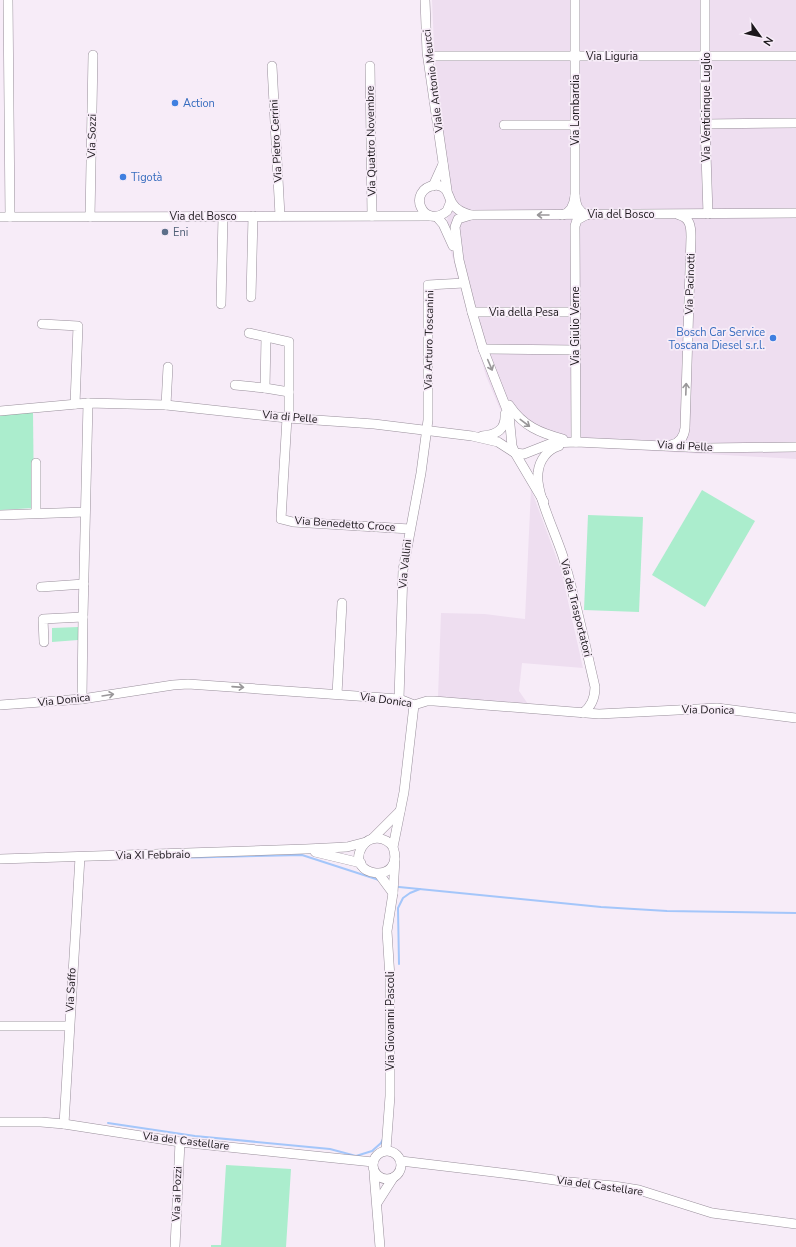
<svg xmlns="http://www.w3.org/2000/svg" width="796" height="1247" font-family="'Nunito Sans',sans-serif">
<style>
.built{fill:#eedef0}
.green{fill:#abedcd}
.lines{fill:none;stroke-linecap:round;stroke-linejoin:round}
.stream{stroke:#a4c6fa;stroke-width:2}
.minor-casing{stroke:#998f9b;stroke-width:10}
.minor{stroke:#fff;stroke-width:9}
.oneway{stroke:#999799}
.shop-dot{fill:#3f7fe0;stroke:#f7ecf8;stroke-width:1.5}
.service-dot{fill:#5c6f8a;stroke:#f7ecf8;stroke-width:1.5}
.labels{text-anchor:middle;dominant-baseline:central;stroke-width:3.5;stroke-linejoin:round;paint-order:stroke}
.street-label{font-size:11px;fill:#1c181c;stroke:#f7ecf8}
.shop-label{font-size:11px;fill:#366cbe;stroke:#f7ecf8;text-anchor:start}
.service-label{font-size:11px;fill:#4e5e75;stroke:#f7ecf8;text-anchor:start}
</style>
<rect width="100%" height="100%" fill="#f7ecf8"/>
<g class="built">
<polygon points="432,0 796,0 796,459 564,446 500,409 486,376 450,248 436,90"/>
<polygon points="531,489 561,570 583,668 522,663 519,691 528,704 438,697 441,613 485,614 525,619"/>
</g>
<g class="green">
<polygon points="33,411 34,508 0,510 0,415"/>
<polygon points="702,490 755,521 705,607 652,575"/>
<polygon points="588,515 643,517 639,612 584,610"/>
<polygon points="78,627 78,640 52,642 52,628"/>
<polygon points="226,1165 291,1169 286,1247 211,1247 211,1245 221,1245"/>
</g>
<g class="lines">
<g class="stream">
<polyline points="172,858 302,855 379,880"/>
<polyline points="399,887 601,907 667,911 796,913"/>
<polyline points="399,964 398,908 403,898 410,893 420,889"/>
<polyline points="108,1123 195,1136 330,1149 356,1156 372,1151 381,1143 383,1139"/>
</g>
<defs>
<g id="minor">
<polyline points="8,0 10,217"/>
<polyline points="425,0 427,52 447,190"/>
<polyline points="575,0 575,196"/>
<polyline points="705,0 705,124 708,214"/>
<polyline points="428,56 796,56"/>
<polyline points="272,66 280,216"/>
<polyline points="370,66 372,216"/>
<polyline points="705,124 796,123"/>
<polyline points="504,125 575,125"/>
<polyline points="433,186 443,164"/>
<path d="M451 201 447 211C423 231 405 189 436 185 449 187 447 194 452 203 456 210 463 213 471 215L796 213"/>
<polyline points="471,215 458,219 455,227 459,260 472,312 483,349 509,415 512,446 515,453 544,502"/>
<path d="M562 215C571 213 574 205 575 196 576 205 578 212 587 215"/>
<polyline points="0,217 430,216"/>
<polyline points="90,217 93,55"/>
<polyline points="437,217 443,224 453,246"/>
<polyline points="251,297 253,216"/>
<polyline points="221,304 223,216"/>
<polyline points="472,312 576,312"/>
<polyline points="42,324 78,326 75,404"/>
<polyline points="249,333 289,342 289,418"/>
<polyline points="266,337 265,388 289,392"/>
<polyline points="483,349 576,350"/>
<polyline points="235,385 265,388"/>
<polyline points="166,405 168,367"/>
<path d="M509 405C523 426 540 433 563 439"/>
<polyline points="0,411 88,403 166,405 287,418 374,424 472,436 498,442 515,453 524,454 552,443 576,442 707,448 796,447"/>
<polyline points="287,418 281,519 293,522 410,529"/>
<path d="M482 436C497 435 506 429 505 414"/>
<polyline points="576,442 575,226 577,220 586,215"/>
<path d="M671 445C680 443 684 437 685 428L691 237C691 226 690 218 679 215"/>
<path d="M559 446C548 449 539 460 538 473 535 493 558 538 564 560 576 601 585 644 595 687 595 698 592 706 583 713"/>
<polyline points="36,463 36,513"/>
<polyline points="0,515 85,512"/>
<polyline points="41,587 84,584"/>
<polyline points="44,642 43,619 83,617"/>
<polyline points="337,694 342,603"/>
<polyline points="82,699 83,617 88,403"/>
<polyline points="399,699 403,570 421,473 428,420 428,285 464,283"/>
<polyline points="0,705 82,699 173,685 188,684 399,699 414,705 427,701 434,701 599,714 717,708 796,718"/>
<polyline points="373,838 400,811"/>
<path d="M393 847C386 837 370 834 362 847 344 877 406 886 393 847L404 792 414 705"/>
<polyline points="315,852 361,863"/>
<polyline points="0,859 306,849 347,847 366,842"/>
<polyline points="379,874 393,893"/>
<polyline points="0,1026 69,1026"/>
<polyline points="0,1122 41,1122 64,1124 180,1142 373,1162"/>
<polyline points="64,1124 80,857"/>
<polyline points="386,1150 390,1096 390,978 387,931 393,893 395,859"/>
<circle cx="387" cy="1165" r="14"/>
<polyline points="401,1161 526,1176 569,1182 614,1186 639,1190 712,1213 796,1224"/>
<polyline points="374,1173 380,1247"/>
<polyline points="377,1203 393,1178"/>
<polyline points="175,1247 180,1142"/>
</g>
</defs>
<use href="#minor" class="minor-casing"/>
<use href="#minor" class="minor"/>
</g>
<defs><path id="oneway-shaft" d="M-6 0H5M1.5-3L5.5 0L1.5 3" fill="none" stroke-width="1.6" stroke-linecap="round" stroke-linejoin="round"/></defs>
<g class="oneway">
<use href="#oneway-shaft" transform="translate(543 215) rotate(180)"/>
<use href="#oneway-shaft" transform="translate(490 365) rotate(67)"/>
<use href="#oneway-shaft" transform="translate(686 389) rotate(-88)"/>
<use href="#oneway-shaft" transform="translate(525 423) rotate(37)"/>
<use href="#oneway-shaft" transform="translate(238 687) rotate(4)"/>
<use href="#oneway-shaft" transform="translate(108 695) rotate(-9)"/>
</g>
<g class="shop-dot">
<circle cx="175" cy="103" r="4"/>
<circle cx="123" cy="177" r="4"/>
<circle cx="773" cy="338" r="4"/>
</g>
<circle class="service-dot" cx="165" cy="232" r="4"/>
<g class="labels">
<g class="street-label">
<text x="612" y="56">Via Liguria</text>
<text transform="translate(433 81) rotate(-97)">Viale Antonio Meucci</text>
<text transform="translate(706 107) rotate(-90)">Via Venticinque Luglio</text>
<text transform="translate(575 110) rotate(-90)">Via Lombardia</text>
<text transform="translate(92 136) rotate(-89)">Via Sozzi</text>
<text transform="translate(276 141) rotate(-93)">Via Pietro Cerrini</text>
<text transform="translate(371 141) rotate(-91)">Via Quattro Novembre</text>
<text x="621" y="214">Via del Bosco</text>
<text x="203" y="216">Via del Bosco</text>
<text transform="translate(690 284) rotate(-88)">Via Pacinotti</text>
<text x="524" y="312">Via della Pesa</text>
<text transform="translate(575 326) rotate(-90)">Via Giulio Verne</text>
<text transform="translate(429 340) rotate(-89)">Via Arturo Toscanini</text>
<text transform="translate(290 417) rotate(5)">Via di Pelle</text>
<text transform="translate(685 446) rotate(3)">Via di Pelle</text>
<text transform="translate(345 524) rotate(4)">Via Benedetto Croce</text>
<text transform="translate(405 564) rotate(-84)">Via Vallini</text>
<text transform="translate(576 608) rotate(76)">Via dei Trasportatori</text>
<text transform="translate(64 700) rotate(-6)">Via Donica</text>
<text transform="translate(386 700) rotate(8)">Via Donica</text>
<text transform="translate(708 710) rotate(1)">Via Donica</text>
<text transform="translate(153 855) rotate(-1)">Via XI Febbraio</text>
<text transform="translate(71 990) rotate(-87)">Via Saffo</text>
<text transform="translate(390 1021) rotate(-90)">Via Giovanni Pascoli</text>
<text transform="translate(186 1141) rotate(7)">Via del Castellare</text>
<text transform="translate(600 1186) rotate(8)">Via del Castellare</text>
<text transform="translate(177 1194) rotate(-88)">Via ai Pozzi</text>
</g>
<g class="shop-label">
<text x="183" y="103">Action</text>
<text x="131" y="177">Tigotà</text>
<text x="765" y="332" text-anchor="end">Bosch Car Service<tspan x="765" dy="13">Toscana Diesel s.r.l.</tspan></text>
</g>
<g class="service-label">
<text x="173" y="232">Eni</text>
</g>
</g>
<g transform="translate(760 36) rotate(123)" stroke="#f7ecf8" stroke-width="3" paint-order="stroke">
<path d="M0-3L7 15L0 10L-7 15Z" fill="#1c181c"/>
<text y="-6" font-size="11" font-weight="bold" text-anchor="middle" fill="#1c181c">N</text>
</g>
</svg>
